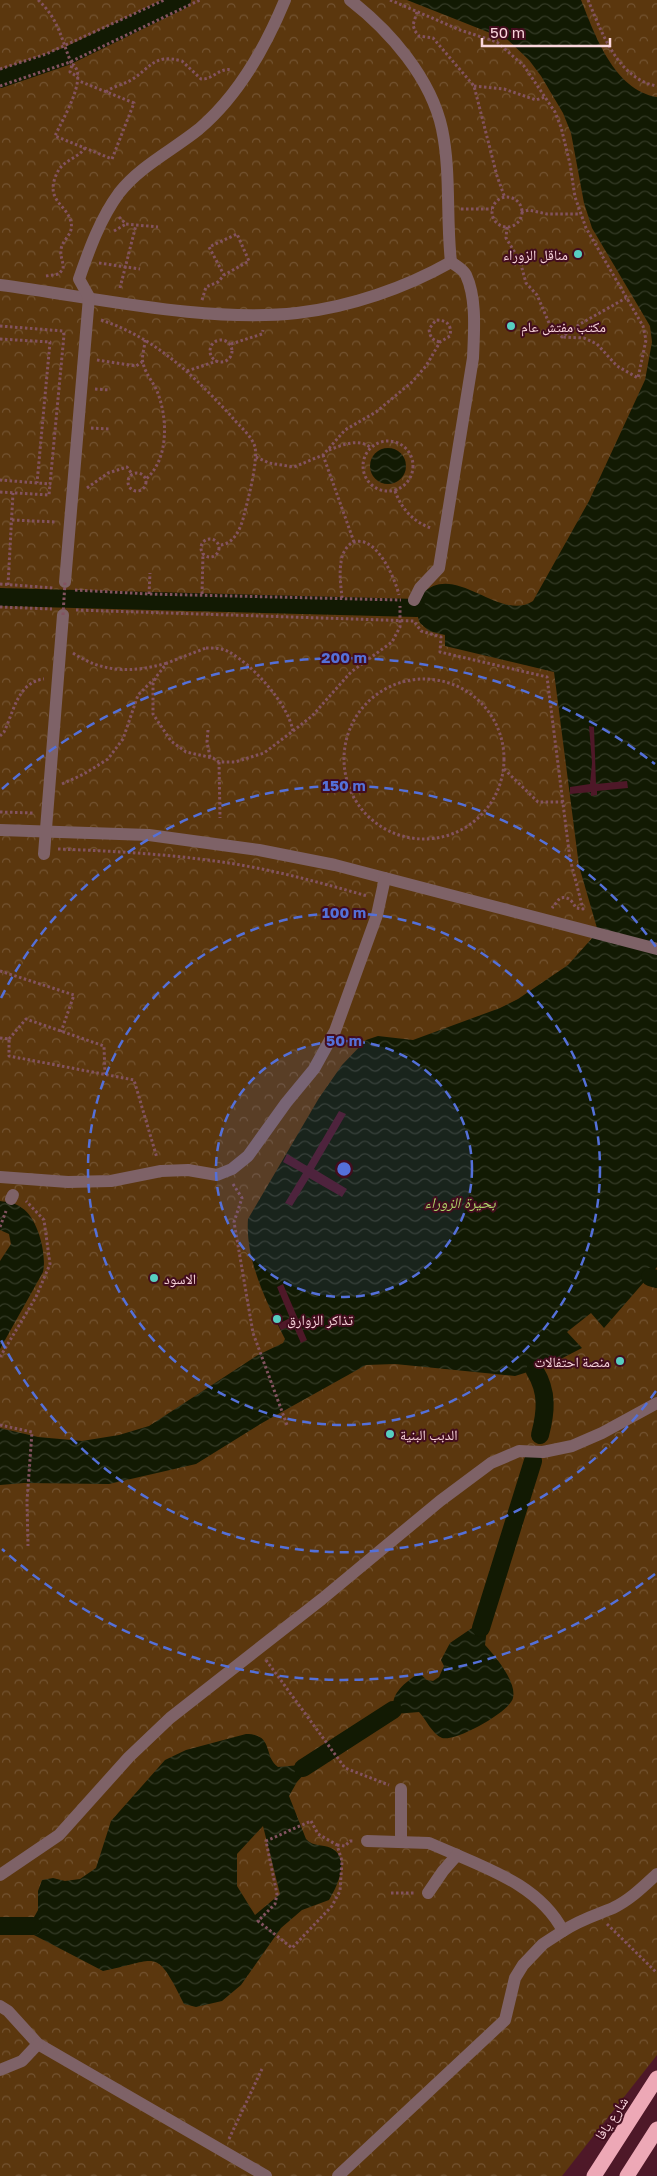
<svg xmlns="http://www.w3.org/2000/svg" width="657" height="2176" font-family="'Golos Text','Noto Naskh Arabic',sans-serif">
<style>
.forest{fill:url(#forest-crowns)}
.water{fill:url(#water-waves);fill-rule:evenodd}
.pier{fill:#4e1828}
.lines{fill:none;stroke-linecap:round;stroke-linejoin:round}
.canal{stroke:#121a03;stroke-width:18}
.path{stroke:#835360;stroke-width:3;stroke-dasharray:2.5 2.5;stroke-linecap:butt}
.street{stroke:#7e6267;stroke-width:12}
.highway{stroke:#eda8b6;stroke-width:15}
.path-bridge{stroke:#835360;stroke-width:3;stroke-dasharray:2.5 2.5;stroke-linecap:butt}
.ring{fill:none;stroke:#5470d9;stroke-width:2.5;stroke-dasharray:9 6}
.poi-dot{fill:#57cec1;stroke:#430d1e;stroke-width:2}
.labels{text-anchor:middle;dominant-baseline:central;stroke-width:4;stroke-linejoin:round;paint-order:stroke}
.poi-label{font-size:14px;fill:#fad6dd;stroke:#430d1e;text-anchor:start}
.street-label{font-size:14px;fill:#fad6dd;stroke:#430d1e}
.water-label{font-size:15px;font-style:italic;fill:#aed469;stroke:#430d1e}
.centre{fill:#5470d9;stroke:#430d1e;stroke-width:2.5}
.ring-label{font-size:15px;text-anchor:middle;font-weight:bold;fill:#5470d9;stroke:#430d1e;stroke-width:4;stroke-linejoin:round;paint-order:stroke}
</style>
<defs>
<pattern id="forest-crowns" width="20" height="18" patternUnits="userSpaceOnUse" patternTransform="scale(1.25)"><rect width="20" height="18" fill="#5b370e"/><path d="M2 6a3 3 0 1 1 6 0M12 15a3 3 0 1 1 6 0" fill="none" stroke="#735331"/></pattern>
<pattern id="water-waves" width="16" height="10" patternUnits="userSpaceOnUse" patternTransform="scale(1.25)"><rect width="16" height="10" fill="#121a03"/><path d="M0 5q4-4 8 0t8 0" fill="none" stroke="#353b27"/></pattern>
</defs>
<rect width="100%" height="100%" fill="#4e1828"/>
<polygon class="forest" points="0,0 657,0 657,2055 562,2176 0,2176"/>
<g class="water">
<path d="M407 0H581C595 35 614 90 657 97V1267L604 1328 591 1313 567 1332 582 1348 547 1366 515 1376 395 1364 366 1365 262 1423 196 1464 109 1484 24 1483 0 1485V1428L38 1437 82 1441 119 1435 149 1426 258 1355 283 1343 285 1339C267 1303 245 1260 248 1219L319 1098 342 1065 366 1040 378 1036 413 1040 500 1008 518 999 568 965 594 936 597 928 579 866 554 672 445 646V635L429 631 420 623C416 615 415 601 422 594 455 560 499 623 533 601L589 501 645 380 652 342 650 326 592 228 584 203 571 133 563 113 541 76 529 60 508 40Z"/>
<circle cx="388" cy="466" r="18"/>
<path d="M0 1201C8 1202 16 1203 22 1208 38 1218 47 1255 43 1272L0 1349V1261L11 1244 9 1234 0 1230Z"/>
<path d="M475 1626 487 1629 485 1645C495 1656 517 1682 513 1698 510 1712 455 1742 442 1738 432 1734 426 1719 419 1712L395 1714C387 1695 406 1682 419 1673L427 1680 433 1681 439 1677 444 1666 441 1660 450 1643Z"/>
<path d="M246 1734C274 1734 263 1756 278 1767L300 1765 305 1773 297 1782 289 1796 306 1839C313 1847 322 1844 331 1848 351 1858 337 1887 329 1900L302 1910 281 1928 241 1985 222 2001 196 2007 184 2004C155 1946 159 1960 103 1971L32 1934 33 1919 38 1910V1891L42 1880 53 1878 65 1881 80 1879 96 1868 111 1821 165 1760 186 1750ZM263 1826 280 1894 255 1915 237 1886V1854Z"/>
</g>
<g class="pier">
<polygon points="589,726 594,727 596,784 627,781 628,788 597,791 597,795 591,796 591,792 570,794 570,787 590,784 592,763"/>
<polygon points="339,1111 346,1114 314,1169 347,1189 342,1197 309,1178 292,1206 285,1203 303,1173 283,1162 287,1154 307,1166"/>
<polygon points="283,1284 307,1340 301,1343 293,1325 281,1330 278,1324 290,1318 277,1287"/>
</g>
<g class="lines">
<g class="canal">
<polyline points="0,79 67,56 182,0"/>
<polyline points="0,597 417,608"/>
<polyline points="650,1277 657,1279"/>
<path d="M535 1371C548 1392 546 1412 540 1435"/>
<polyline points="481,1628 533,1461"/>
<polyline points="303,1768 393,1710"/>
<polyline points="0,1926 33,1926"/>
</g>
<g class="path">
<path d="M38 0C59 19 61 39 72 65L70 72 78 77"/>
<polyline points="390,0 460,30 497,42 524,66 555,112 561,127 570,164 575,197 586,228 643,326 646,340 638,378 617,366 597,344 584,338 562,337"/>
<path d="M588 0C602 33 618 79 657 86"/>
<polyline points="417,12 413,25 415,31 419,36 433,38 474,86 497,176 505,198"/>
<path d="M72 65H74C87 80 63 118 55 136L112 159 134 103 79 81"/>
<polyline points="0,69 46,54 164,0"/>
<polyline points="0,86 70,62 200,0"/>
<polyline points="474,86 504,89 536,100 545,97"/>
<path d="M106 92C113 86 123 85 131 80 150 69 153 53 182 61L201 79C213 80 219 67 232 70"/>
<circle cx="507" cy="212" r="15"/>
<polyline points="461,209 492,209"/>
<polyline points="521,212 529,210 547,214 580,214"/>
<polyline points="119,217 126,224 158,227"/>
<polyline points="507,227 506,238 520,261 526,283 537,295 549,323 562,337 580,324 626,298"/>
<polyline points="114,231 126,224"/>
<polyline points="99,263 140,269"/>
<path d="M46 276 59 274 63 269C64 263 60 257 61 250 62 239 74 235 71 222 67 204 44 201 57 173 63 160 77 159 85 148"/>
<polyline points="120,288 136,225"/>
<polyline points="202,300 206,287 218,282 224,275 249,261 237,234 209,247 224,275"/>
<path d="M101 320C156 338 194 376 232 417 239 426 252 436 255 447 258 462 248 500 244 515 241 528 234 545 219 545"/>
<polyline points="0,326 63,331 64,335 50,484 0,480"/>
<polyline points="0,339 50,342 37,483"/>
<circle cx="221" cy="351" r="11"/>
<path d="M145 340C145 347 141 357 143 363 145 373 153 382 157 391 168 418 169 459 146 479"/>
<polyline points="231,344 262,334 263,330"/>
<polyline points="97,360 136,366 142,362"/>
<polyline points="187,371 217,361"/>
<polyline points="95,389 110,390"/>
<polyline points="91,428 109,429"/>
<circle cx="388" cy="466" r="25"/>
<path d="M329 450C342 445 358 438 370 447"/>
<polyline points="323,455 354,542"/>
<path d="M256 457 269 463 294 467 323 455 345 430 376 412 412 382 426 366 440 342 450 336C452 325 447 320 436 320L429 329C430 337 432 340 440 342"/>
<circle cx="137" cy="482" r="9"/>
<polyline points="87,488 108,473 127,467 132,474"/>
<path d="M395 491C401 508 413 522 431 528"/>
<polyline points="0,492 49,495 50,484"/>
<polyline points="12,520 56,522"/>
<circle cx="210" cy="548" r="9"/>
<polyline points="0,584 54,588"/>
<polyline points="8,585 13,493"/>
<polyline points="75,590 149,594 401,600"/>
<polyline points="149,594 150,573"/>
<polyline points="202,594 203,553"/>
<path d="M342 598C341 587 339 574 341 563 341 556 346 546 352 543 375 532 395 578 399 595"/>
<polyline points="0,607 52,609"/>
<path d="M76 610 414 621 421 631 441 637 440 652 547 677 570 859 583 909 576 908C572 901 569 896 560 898L552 908"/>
<path d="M206 648C214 648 222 648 229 652 253 665 288 704 293 731L264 753 235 762H219L213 758 186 752 171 741 153 714V684L156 677 167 663Z"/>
<path d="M73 653C103 673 133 673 167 663"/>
<circle cx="424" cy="759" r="80"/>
<polyline points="208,730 207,742 210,757"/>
<polyline points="293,731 312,716 351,672 392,642 400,627 400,606"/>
<path d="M0 736 4 732C14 711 18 682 44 679"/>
<polyline points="219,762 220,818"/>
<polyline points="504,769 538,802 563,802"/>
<polyline points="62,784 84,774 108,759 123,739 138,695 154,679"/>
<polyline points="0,812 34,813"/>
<path d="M58 849C113 851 167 854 222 862 270 869 319 882 367 896"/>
<polyline points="0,971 74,995 61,1032"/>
<polyline points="0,1038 9,1039 9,1056 134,1080 157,1158"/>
<polyline points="9,1039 26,1019 104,1046 105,1074"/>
<polyline points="233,1184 242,1198 234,1222 253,1333 287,1425"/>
<polyline points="0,1227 6,1211"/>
<polyline points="0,1357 36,1297 50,1264 44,1220 26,1201"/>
<polyline points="0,1425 32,1432 27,1501 28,1546"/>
<polyline points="266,1660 345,1768 389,1785"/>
<polygon points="311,1821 318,1834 337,1845 342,1861 340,1891 332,1906 292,1948 258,1921 275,1904 277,1894 266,1841"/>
<polyline points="337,1845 345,1846 350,1841 354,1841"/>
<polyline points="391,1893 415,1893"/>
<polyline points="607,1924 657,1973"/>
<polyline points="229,2139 262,2069"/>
</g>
<g class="street">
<path d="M350 0C390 31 431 78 442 129 451 172 446 218 451 262"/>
<path d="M0 285C93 297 205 323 297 313 350 307 405 288 451 262"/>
<path d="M65 582 89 297 79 279C89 250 100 219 119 193 140 166 173 150 199 129 238 96 266 46 285 0"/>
<path d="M414 600 420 588 439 568 473 358C474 332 477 299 466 275 463 269 456 266 451 262"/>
<polyline points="0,830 149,835 259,850 335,865 657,949"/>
<polyline points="44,854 63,615"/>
<polyline points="0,1177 68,1182 111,1181 161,1171 188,1170 217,1175 232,1169 248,1156 286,1103 314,1069 335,1031 377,915 385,878"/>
<polyline points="11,1199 13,1195"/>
<polyline points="401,1789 401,1842"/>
<polyline points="367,1841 429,1843 457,1855"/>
<polyline points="0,1875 59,1835 129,1757 170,1718 322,1599 440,1501 491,1463 519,1451 543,1452 572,1446 602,1433 657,1403"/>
<path d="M563 1931C579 1920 596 1915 613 1908 630 1900 644 1886 657 1874"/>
<polyline points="0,2006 8,2011 38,2044 266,2176"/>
<polyline points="0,2070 22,2061 38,2044"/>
<path d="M338 2176 505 2020 515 1978 523 1965 543 1944 563 1931C542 1890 497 1872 457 1855L443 1871 428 1893"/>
</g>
<g class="highway">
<polyline points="594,2176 657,2078"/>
<polyline points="627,2176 657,2129"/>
</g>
<polyline class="path-bridge" points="63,615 65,582"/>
</g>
<circle cx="344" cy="1169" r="128" fill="#5470d9" fill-opacity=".12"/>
<g class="ring">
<circle cx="344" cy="1169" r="128"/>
<circle cx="344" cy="1169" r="256"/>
<path d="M656 1391A383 383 0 0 1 1 1340M1 998A383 383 0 0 1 656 947"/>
<path d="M655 1574A511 511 0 0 1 2 1549M2 789A511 511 0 0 1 655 764"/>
</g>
<g class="poi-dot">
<circle cx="578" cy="254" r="5"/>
<circle cx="511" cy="326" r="5"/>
<circle cx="154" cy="1278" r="5"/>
<circle cx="277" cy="1319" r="5"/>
<circle cx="620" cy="1361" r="5"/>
<circle cx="390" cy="1434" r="5"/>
</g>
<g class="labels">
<g class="poi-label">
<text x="568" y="254" text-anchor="end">مناقل الزوراء</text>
<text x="521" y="326">مكتب مفتش عام</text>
<text x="164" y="1278">الاسود</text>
<text x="287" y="1319">تذاكر الزوارق</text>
<text x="610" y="1361" text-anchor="end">منصة احتفالات</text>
<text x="400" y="1434">الدبب البنية</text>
</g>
<g class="street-label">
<text transform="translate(611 2118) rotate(-57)">شارع يافا</text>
</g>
<g class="water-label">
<text x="460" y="1202">بحيرة الزوراء</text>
</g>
</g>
<circle cx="344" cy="1169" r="8" class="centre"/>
<g class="ring-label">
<text x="344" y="663">200 m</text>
<text x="344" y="791">150 m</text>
<text x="344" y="918">100 m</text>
<text x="344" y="1046">50 m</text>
</g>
<path d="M482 38v8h128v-8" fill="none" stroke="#fad6dd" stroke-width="2.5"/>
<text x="490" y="38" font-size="15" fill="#fad6dd" stroke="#430d1e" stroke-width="4" paint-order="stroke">50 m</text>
</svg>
